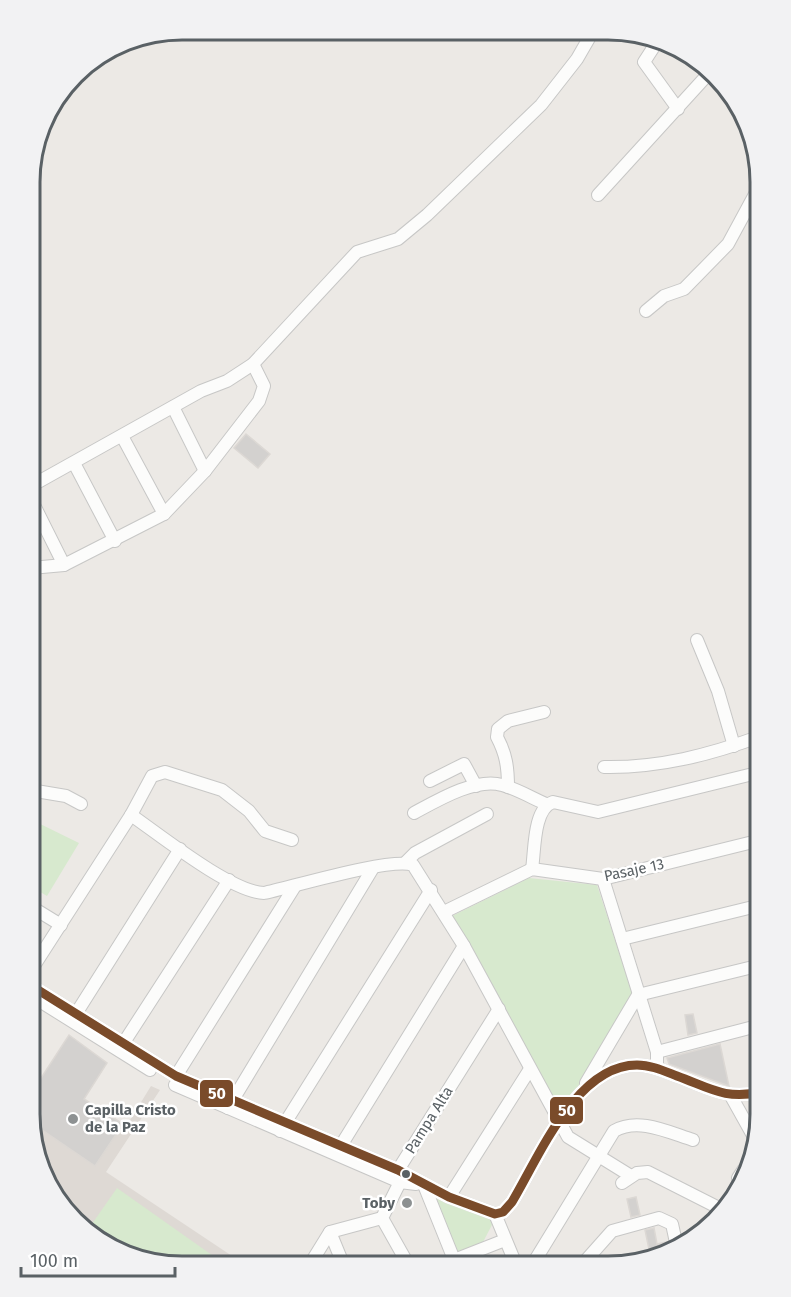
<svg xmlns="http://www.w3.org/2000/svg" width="791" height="1297" font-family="'Fira Sans',sans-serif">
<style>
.education{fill:#ded9d4}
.green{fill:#d7e9ce}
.building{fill:#d3d1cf;stroke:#dcd8d4;stroke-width:1.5}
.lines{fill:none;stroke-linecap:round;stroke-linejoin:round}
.minor-casing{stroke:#c7c7c6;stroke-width:14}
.minor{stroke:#fcfcfb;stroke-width:12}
.bus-1-casing{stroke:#fff;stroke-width:14}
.bus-1{stroke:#7a4b2a;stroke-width:9}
.poi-dot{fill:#8d9192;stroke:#fff;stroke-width:2}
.bus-dot{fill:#5a6165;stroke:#fff;stroke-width:2}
.labels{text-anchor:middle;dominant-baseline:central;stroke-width:5;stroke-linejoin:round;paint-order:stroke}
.street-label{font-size:15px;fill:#5a6165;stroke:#fff}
.poi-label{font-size:15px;font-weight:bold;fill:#5a6165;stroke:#fff;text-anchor:start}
.rim{fill:none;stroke:#5a6165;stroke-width:3}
.line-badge{stroke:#fff;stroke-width:2}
.badge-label{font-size:16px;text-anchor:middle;font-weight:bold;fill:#fff}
</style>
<rect width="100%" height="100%" fill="#ece9e5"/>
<polygon class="education" points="151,1086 160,1090 106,1172 247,1266 162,1266 89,1235 41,1173 32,1123 95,1165 123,1124 127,1125"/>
<g class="green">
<polygon points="30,819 79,843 47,896 30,886"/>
<polygon points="529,878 597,885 634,998 563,1111 558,1112 452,916"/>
<polygon points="117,1188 226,1265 225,1266 162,1266 89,1235 87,1231"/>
<polygon points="433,1197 494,1221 482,1244 461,1253 457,1252"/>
</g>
<g class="building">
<polygon points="246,434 270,454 258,468 234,448"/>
<polygon points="693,1014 697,1033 688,1035 685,1015"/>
<polygon points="69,1035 107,1063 84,1099 123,1124 95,1166 32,1123 30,1095"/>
<polygon points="720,1044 729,1086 669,1064 667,1058"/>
<polygon points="636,1197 640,1215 631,1217 627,1199"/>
<polygon points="654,1228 657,1244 667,1242 669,1250 650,1254 645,1230"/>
</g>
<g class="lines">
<defs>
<g id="minor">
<polyline points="657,42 644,62 678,109"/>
<polyline points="598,195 711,71"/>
<polyline points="646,311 664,296 684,289 728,244 761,183"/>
<polyline points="173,407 205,471"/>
<polyline points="122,436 164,514"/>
<polyline points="74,463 115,541"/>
<polyline points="31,486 201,391 227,381 253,364 357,252 398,239 427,215 541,105 577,59 592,33"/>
<polyline points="31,499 64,565"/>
<polyline points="31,568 64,565 164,514 205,471 259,401 264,386 253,364"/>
<polyline points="697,640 718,691 734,746"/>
<path d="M604 767C659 768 709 755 761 736"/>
<polyline points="430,781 464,764 476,786"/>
<path d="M508 787C508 767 506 754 497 737L498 729 508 721 544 712"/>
<polyline points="30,790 66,796 81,804"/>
<path d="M414 813C436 801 476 777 502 785 517 789 532 798 546 804"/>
<path d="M131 815C160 835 231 892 264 893 292 887 391 857 413 865L464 946 568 1137 631 1176"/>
<polyline points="406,862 415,853 487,814"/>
<path d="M532 869C535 850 533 809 553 802L598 812 761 772"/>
<polyline points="603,879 657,1052 657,1068"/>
<polyline points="30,906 61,925"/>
<polyline points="444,912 532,869 603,879 761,840"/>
<polyline points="622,939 761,905"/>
<polyline points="30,972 131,815 152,776 165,772 222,790 249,811 265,831 292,840"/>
<path d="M30 985 176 1076 398 1170 449 1197 495 1214 503 1212 512 1202C539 1157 576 1065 637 1065 651 1065 664 1071 677 1076 710 1088 725 1100 761 1092"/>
<polyline points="30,995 150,1070"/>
<polyline points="72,1020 180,849"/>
<polyline points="119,1050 229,880"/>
<polyline points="657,1052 761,1025"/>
<polyline points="176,1076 295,886"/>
<polyline points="586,1083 638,995 761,965"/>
<polyline points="175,1085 400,1182 416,1184"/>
<polyline points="731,1096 755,1139"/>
<polyline points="228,1108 373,868"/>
<polyline points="280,1131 431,890"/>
<polyline points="337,1152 464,946"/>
<polyline points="622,1183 637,1173 648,1172 725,1211"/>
<polyline points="739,1183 738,1178 744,1169"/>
<polyline points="424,1185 457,1267"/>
<polyline points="449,1197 530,1069"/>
<polyline points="495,1214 517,1267"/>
<polyline points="330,1232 344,1266"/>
<polyline points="454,1260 505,1240"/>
<polyline points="309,1266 330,1232 382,1218"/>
<polyline points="409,1266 382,1218 400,1182 398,1170 499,1009"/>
<path d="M531 1267 614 1131C638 1117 668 1132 693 1140"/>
<polyline points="580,1267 612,1231 659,1218 672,1224 677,1247"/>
</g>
</defs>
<use href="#minor" class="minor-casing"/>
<use href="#minor" class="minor"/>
<defs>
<path id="bus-1" d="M30 985 176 1076 398 1170 449 1197 495 1214 503 1212 512 1202C539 1157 576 1065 637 1065 651 1065 664 1071 677 1076 710 1088 725 1100 761 1092"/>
</defs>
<use href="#bus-1" class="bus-1-casing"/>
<use href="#bus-1" class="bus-1"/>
</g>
<g class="poi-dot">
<circle cx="73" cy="1119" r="6"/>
<circle cx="407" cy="1203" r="6"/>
</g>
<circle class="bus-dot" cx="406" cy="1174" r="5"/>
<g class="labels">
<g class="street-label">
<text transform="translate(634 870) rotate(-12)">Pasaje 13</text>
<text transform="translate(429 1120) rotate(-58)">Pampa Alta</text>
</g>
<g class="poi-label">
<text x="85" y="1110">Capilla Cristo<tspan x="85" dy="17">de la Paz</tspan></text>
<text x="395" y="1203" text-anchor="end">Toby</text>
</g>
</g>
<path d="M0 0H791V1297H0ZM182 40H608A142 142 0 0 1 750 182V1114A142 142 0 0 1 608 1256H182A142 142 0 0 1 40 1114V182A142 142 0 0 1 182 40Z" fill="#f2f2f3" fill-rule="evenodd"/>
<path class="rim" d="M182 40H608A142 142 0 0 1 750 182V1114A142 142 0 0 1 608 1256H182A142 142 0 0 1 40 1114V182A142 142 0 0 1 182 40Z"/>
<g class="line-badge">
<rect x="199" y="1079" width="35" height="29" rx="6" fill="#7a4b2a"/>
<rect x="549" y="1096" width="35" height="29" rx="6" fill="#7a4b2a"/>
</g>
<g class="badge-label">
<text x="217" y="1099">50</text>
<text x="567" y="1116">50</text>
</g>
<path d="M21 1267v9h154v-9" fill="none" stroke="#5a6165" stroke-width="3"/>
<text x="30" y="1267" font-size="18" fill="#5a6165" stroke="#ffffff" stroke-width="4.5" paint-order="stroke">100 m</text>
</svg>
